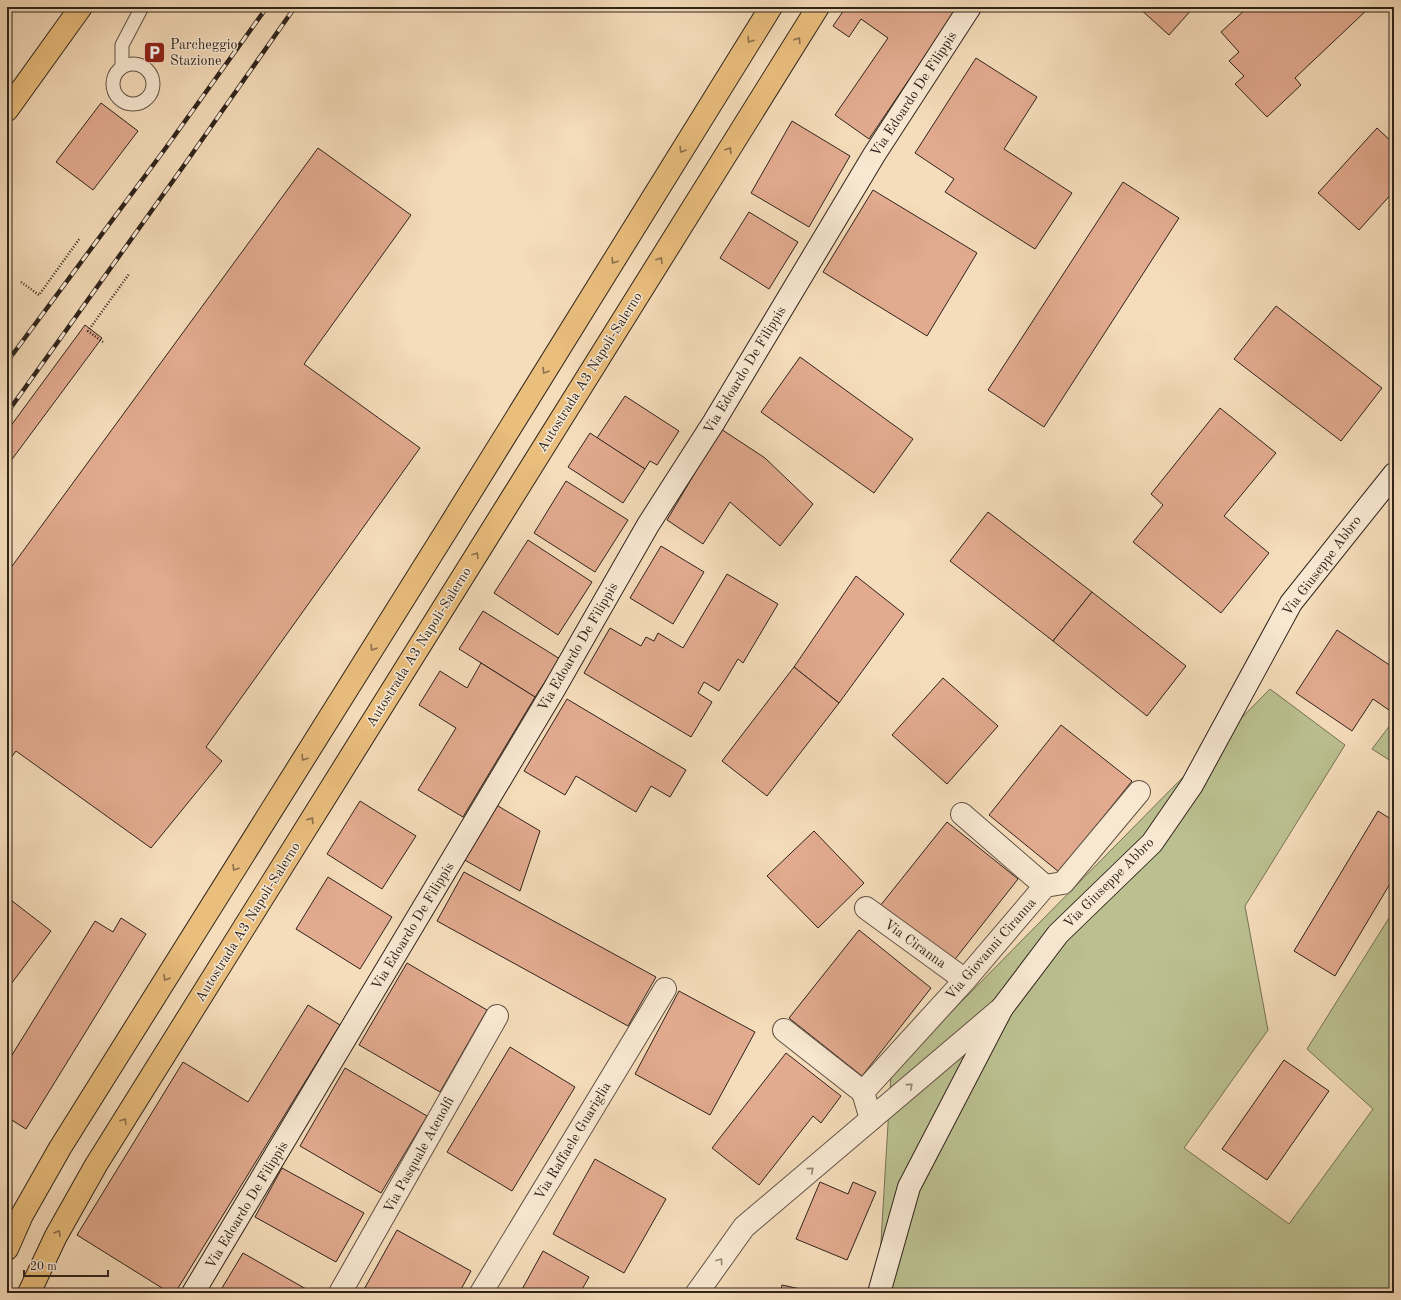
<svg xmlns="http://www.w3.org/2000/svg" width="1401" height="1300" font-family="'Old Standard TT',serif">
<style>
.green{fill:#bbc090;stroke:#757256}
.building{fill:#e2aa8f;stroke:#2f241c}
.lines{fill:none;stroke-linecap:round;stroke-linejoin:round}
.lane-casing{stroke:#605244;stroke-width:15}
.street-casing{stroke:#605244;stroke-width:24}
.secondary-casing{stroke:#2f241c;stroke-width:24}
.primary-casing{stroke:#2f241c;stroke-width:24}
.highway-casing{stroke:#2f241c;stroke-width:24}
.path{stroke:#2f241c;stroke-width:2.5;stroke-dasharray:1 2;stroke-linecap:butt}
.lane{stroke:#f8e8d2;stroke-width:13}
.street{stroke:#f8e8d2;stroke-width:22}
.secondary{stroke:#f8e8d2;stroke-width:22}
.primary{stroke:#eabe7d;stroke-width:22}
.highway{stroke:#eabe7d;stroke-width:22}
.rail-casing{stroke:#2f241c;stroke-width:4.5}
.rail{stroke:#f8e8d2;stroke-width:3;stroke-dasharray:9;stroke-linecap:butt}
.oneway{stroke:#8c714c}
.oneway2{stroke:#948677}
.labels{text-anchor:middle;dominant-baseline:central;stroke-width:3;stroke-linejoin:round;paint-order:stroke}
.poi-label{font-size:14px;fill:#2f241c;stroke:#f8e8d2;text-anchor:start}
.street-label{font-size:14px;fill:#2f241c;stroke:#f8e8d2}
</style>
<rect width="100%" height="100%" fill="#f5dcba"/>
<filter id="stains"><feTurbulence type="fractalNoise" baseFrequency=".005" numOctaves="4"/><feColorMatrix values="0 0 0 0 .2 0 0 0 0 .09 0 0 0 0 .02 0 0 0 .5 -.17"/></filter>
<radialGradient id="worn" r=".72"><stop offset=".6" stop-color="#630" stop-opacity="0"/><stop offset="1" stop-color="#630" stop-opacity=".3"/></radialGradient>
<g class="green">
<polygon points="1270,689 1345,745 1245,906 1268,1030 1184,1148 1289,1224 1373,1109 1307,1049 1394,910 1394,1293 878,1293 891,1073"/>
<polygon points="1394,720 1394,763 1372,749"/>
</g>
<g class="building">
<polygon points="846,7 958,7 869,139 835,115 888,38 861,19 849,37 833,26"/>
<polygon points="1138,7 1194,7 1169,35"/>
<polygon points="1248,7 1370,7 1295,78 1301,85 1267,117 1235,84 1244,76 1229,61 1239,52 1221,32"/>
<polygon points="976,58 1037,97 1004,149 1072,193 1035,249 945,192 954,179 915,153"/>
<polygon points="101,103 138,131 93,190 56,162"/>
<polygon points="792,121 850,156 809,227 751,193"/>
<polygon points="1377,128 1394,144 1394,191 1359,230 1318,193"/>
<polygon points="318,148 411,215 304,364 420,448 206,747 222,761 151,848 16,751 7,763 7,573"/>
<polygon points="1123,182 1179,218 1044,427 988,390"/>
<polygon points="873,190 977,253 927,336 823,272"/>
<polygon points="749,212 798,242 769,289 720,258"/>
<polygon points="1276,306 1382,388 1341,441 1234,359"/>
<polygon points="85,325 102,338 7,466 7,431"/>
<polygon points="800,357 913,439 874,493 761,412"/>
<polygon points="625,396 679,431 657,465 650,461 645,469 597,438"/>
<polygon points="1220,408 1276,453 1224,516 1269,553 1221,613 1133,542 1163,505 1151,494"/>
<polygon points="721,429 765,458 813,504 780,546 730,502 703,544 667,520"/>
<polygon points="590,433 645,469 623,503 568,467"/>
<polygon points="566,481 628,520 595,572 534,533"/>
<polygon points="988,512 1092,592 1053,641 950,561"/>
<polygon points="528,540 592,582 558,635 494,593"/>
<polygon points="661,546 704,572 673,624 630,598"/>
<polygon points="727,574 778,604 743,663 738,659 719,691 704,682 698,693 712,702 691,737 584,673 610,628 641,646 646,637 654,641 658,633 683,648"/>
<polygon points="856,576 904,614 839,703 794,667"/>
<polygon points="1092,592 1186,666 1147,716 1053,641"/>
<polygon points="483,611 560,659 535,697 459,649"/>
<polygon points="1337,630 1394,668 1394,702 1389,710 1373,699 1352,731 1296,693"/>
<polygon points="481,663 535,697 463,817 418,790 456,728 419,705 440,671 467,688"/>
<polygon points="794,667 839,703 767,796 722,761"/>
<polygon points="943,678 998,726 947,784 892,735"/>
<polygon points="567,699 686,770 670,797 651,786 636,812 576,776 565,795 524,771"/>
<polygon points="1061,725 1132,781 1059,872 989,815"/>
<polygon points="360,801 416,836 382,889 327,854"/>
<polygon points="493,803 540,831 520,891 461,858"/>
<polygon points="1378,811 1394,821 1394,877 1335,976 1294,951"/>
<polygon points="947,822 1018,879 952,963 880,906"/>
<polygon points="814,831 864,883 818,928 767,876"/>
<polygon points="464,872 656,977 628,1026 437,921"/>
<polygon points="328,877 392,917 360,969 296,929"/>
<polygon points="7,897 51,931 11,984 7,981"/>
<polygon points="121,918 146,934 26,1129 7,1117 7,1063 95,921 113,932"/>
<polygon points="859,930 931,988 862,1076 789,1018"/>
<polygon points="407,963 487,1010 440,1092 359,1045"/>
<polygon points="679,991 755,1032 710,1115 635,1074"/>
<polygon points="308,1005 340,1025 175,1293 170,1293 77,1235 183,1062 248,1102"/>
<polygon points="510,1047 575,1087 512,1191 447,1152"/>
<polygon points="786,1053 841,1096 821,1123 813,1116 759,1185 712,1148"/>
<polygon points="1284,1060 1329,1091 1267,1180 1222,1149"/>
<polygon points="345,1068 427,1116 381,1193 300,1146"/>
<polygon points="595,1159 666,1199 624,1273 553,1234"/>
<polygon points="282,1168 364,1213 336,1262 255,1217"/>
<polygon points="820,1182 848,1194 853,1182 876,1192 847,1260 796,1239"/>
<polygon points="397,1230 471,1271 459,1293 362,1293"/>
<polygon points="543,1251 589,1277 580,1293 520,1293"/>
<polygon points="243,1253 313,1293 219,1293"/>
<polygon points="782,1285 819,1293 780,1293"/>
</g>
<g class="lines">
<defs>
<g id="lane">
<circle cx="133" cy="84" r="20"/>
<polyline points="122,67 122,45 142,7"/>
</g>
<g id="street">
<polyline points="962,814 1045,886"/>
<polyline points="866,908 965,980"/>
<polyline points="784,1030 863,1092"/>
<polyline points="871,1119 863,1092 965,980 1045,886 1063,883 1139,792"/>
<polyline points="340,1293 497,1016"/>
<polyline points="481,1293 665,989"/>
<polyline points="697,1293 744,1227 1002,1008"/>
</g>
<g id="secondary">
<polyline points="193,1293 553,691 648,525 714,422 874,155 970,7"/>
<polyline points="879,1293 909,1187 1002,1008 1058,934 1152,843 1192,785 1291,603 1394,474"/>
</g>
<polyline id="primary" points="7,110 81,7"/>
<g id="highway">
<polyline points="7,1249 22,1215 60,1148 450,525 771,7"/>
<polyline points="29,1293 56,1236 96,1165 818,7"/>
</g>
</defs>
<use href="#lane" class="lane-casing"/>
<use href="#street" class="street-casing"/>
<use href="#secondary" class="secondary-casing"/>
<use href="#primary" class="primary-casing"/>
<use href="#highway" class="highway-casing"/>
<g class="path">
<polyline points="21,282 39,295 80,238"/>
<polyline points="103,342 88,331 129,274"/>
</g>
<use href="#lane" class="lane"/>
<use href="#street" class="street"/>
<use href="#secondary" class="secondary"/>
<use href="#primary" class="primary"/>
<use href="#highway" class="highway"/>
<defs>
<g id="rail">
<polyline points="7,362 165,149 267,7"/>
<polyline points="7,413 185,164 295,7"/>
</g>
</defs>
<use href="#rail" class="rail-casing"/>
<use href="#rail" class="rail"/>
</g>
<defs><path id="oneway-chevron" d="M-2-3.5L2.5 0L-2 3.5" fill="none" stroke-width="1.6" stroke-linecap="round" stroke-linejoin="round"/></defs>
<g class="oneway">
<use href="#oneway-chevron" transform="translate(750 40) rotate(122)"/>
<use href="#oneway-chevron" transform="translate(798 40) rotate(-58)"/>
<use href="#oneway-chevron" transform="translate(682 150) rotate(122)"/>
<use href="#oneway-chevron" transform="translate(729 150) rotate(-58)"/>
<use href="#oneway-chevron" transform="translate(660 260) rotate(-58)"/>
<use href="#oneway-chevron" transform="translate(614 261) rotate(122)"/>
<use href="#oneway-chevron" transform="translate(545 371) rotate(122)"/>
<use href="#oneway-chevron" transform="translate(476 555) rotate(-58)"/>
<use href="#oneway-chevron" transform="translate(373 648) rotate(122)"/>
<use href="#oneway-chevron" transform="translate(304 758) rotate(122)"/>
<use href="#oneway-chevron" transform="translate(311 820) rotate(-58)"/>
<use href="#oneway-chevron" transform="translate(235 868) rotate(122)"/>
<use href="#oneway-chevron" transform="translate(166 978) rotate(122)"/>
<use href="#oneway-chevron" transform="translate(124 1121) rotate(-58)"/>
<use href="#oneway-chevron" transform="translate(58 1233) rotate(-61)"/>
</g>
<g class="oneway2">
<use href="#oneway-chevron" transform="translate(910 1086) rotate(-40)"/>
<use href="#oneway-chevron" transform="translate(811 1170) rotate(-40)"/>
<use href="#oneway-chevron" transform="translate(720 1261) rotate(-54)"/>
</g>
<defs>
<symbol id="parking-square" viewBox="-11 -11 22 22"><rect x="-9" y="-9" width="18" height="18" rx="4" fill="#8f2418" stroke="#f8e8d2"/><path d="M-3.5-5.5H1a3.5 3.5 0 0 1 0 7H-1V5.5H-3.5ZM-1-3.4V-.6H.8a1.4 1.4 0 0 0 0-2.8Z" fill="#fff"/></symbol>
</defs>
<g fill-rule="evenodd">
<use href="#parking-square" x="142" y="40" width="25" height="25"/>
</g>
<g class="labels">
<g class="poi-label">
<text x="170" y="45">Parcheggio<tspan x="170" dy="16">Stazione</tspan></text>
</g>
<g class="street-label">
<text transform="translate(914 94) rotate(-57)">Via Edoardo De Filippis</text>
<text transform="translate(745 370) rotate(-59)">Via Edoardo De Filippis</text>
<text transform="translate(590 372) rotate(-58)">Autostrada A3 Napoli-Salerno</text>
<text transform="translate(1322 566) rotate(-53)">Via Giuseppe Abbro</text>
<text transform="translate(419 647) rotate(-58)">Autostrada A3 Napoli-Salerno</text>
<text transform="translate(578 647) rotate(-60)">Via Edoardo De Filippis</text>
<text transform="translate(1109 883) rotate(-45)">Via Giuseppe Abbro</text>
<text transform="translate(248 922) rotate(-58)">Autostrada A3 Napoli-Salerno</text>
<text transform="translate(413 926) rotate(-59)">Via Edoardo De Filippis</text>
<text transform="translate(915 944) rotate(36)">Via Ciranna</text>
<text transform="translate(991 949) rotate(-49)">Via Giovanni Ciranna</text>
<text transform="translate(573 1141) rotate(-59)">Via Raffaele Guariglia</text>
<text transform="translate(419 1155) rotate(-61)">Via Pasquale Atenolfi</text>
<text transform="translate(247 1205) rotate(-59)">Via Edoardo De Filippis</text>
</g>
</g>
<rect width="1401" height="1300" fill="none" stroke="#f5dcba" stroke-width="24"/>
<rect x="8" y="8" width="1385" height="1284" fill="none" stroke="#2f241c" stroke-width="2"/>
<rect x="12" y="12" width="1377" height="1276" fill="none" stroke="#2f241c"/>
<path d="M24 1270v6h84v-6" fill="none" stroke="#2f241c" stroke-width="2"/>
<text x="30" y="1270" font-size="12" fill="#2f241c" stroke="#f8e8d2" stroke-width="3" paint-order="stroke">20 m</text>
<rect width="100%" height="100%" filter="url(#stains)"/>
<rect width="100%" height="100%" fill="url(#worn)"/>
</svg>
